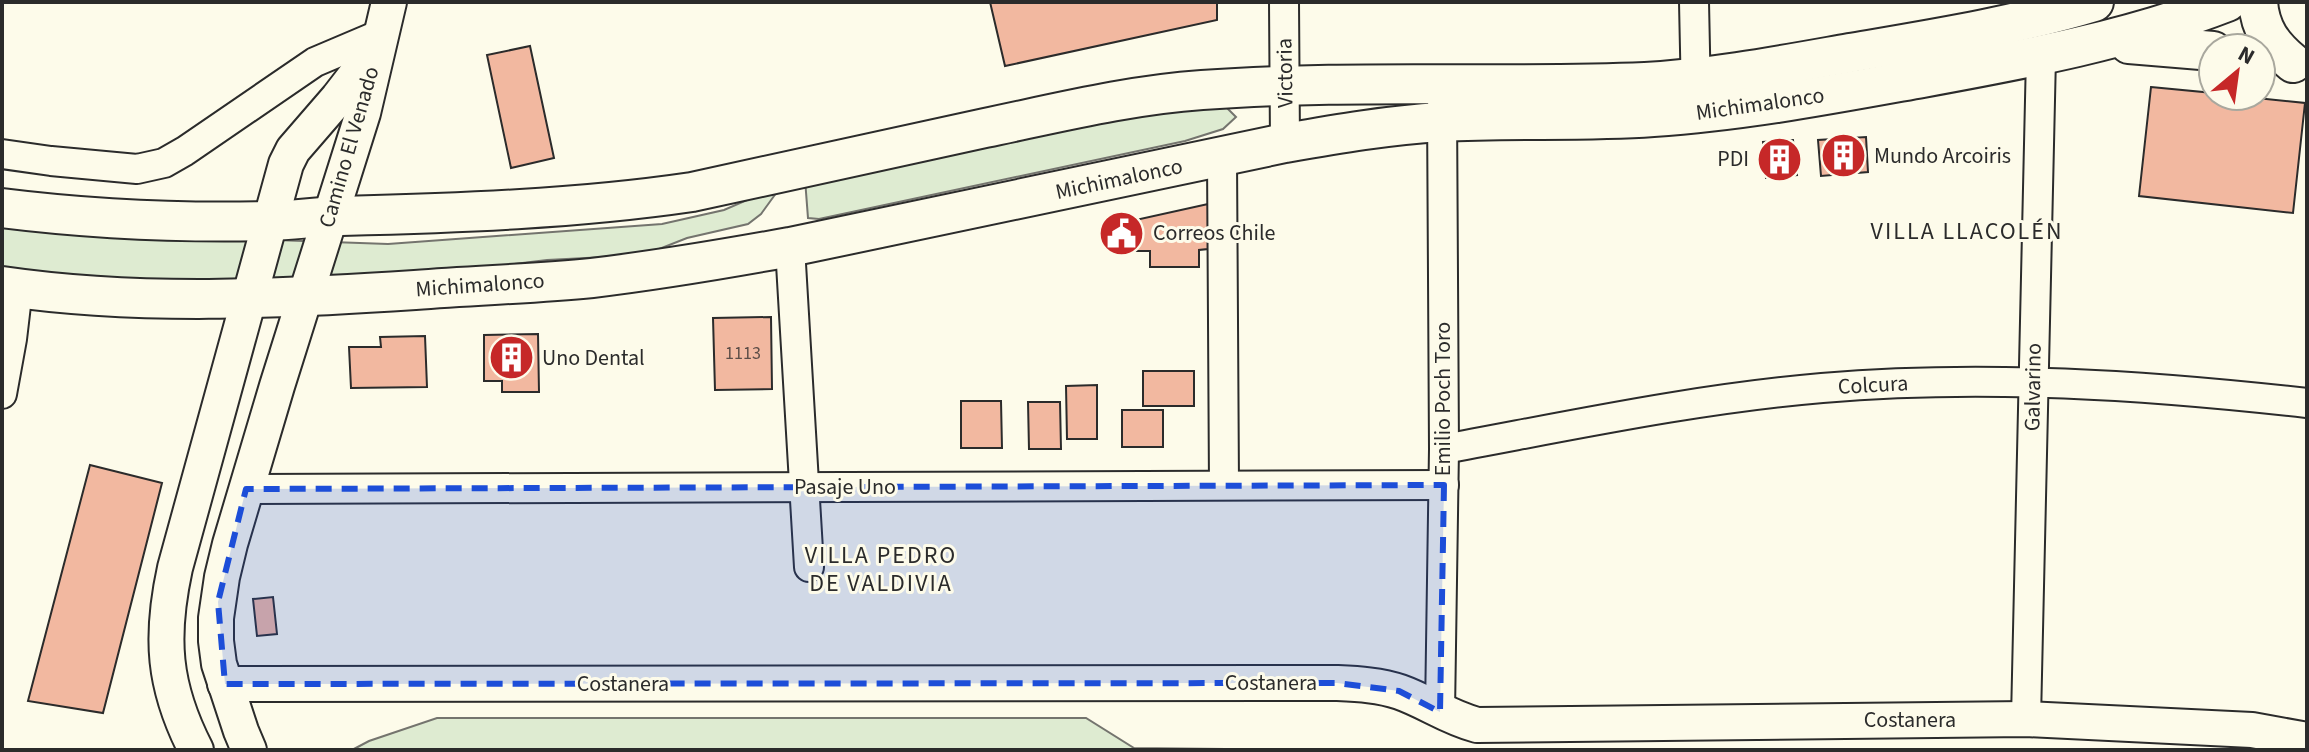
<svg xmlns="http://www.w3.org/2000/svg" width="2309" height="752" font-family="'Source Sans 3',sans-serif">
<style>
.green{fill:#deebd1;stroke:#74746e;stroke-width:2}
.building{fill:#f2b8a0;stroke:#2b2b2b;stroke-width:2}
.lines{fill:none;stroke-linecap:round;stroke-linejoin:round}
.minor-casing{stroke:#2b2b2b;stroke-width:32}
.tertiary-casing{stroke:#2b2b2b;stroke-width:38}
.secondary-casing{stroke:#2b2b2b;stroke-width:42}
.minor{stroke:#fdfbea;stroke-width:28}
.tertiary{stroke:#fdfbea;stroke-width:34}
.secondary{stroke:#fdfbea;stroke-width:38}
.marked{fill:#1d4ed8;fill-opacity:0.2;stroke:#1d4ed8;stroke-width:6;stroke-dasharray:16 10;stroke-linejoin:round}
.labels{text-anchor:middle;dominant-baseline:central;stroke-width:6;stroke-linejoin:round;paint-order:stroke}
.number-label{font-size:18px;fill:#5d4e48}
.street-label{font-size:22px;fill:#2b2b2b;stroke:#fdfbea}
.poi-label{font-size:22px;fill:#2b2b2b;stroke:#fdfbea;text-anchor:start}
.neighbourhood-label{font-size:24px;letter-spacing:2px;fill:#2b2b2b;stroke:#fdfbea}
</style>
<rect width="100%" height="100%" fill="#fdfbea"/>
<g class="green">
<polygon points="1226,107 1236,117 1223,129 1185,141 819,219 808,218 805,179 1153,108"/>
<polygon points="782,185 761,214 748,224 687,238 644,255 547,260 373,281 130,284 2,270 2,226 247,239 388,244 662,224 724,210"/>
<polygon points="437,718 1086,718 1134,748 1313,750 352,750 369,741"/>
</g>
<g class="building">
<polygon points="990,2 1217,2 1217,20 1005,66"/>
<polygon points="530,46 554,158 511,168 487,55"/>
<polygon points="2151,87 2213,93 2213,96 2237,96 2305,103 2293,213 2139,196"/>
<polygon points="1866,137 1868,172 1821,176 1818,140"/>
<polygon points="1793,140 1797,175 1766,178 1763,142"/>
<polygon points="1208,204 1208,249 1199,250 1199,267 1150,267 1150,251 1113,251 1112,228 1131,226 1131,221"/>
<polygon points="771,317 772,389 715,390 713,318"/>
<polygon points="538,334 539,392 502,392 502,381 484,381 484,335"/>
<polygon points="425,336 427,387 351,388 349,347 381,347 380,337"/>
<rect x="1143" y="371" width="51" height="35"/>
<polygon points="1097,385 1097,439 1067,439 1066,386"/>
<polygon points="961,401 1001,401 1002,448 961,448"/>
<polygon points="1028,402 1060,402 1061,449 1029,449"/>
<rect x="1122" y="410" width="41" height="37"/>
<polygon points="90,465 162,483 103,713 28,701"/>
<polygon points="273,597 277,634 257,636 253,599"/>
</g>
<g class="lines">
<defs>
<g id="minor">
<polyline points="1284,2 1285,143"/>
<polyline points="1694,2 1696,97"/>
<polyline points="2,154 51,161 137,169 164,163 185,151 315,62 381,34"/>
<polyline points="1222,158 1224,485"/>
<polyline points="790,247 809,567"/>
<polyline points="2,394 12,339 18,288"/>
<path d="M1444 449C1569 426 1694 399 1822 388 1983 374 2146 385 2307 403"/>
<polyline points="246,489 1444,485"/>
<polyline points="1440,712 1444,449 1442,105"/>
<polyline points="2026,719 2041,56"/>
</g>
<g id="tertiary">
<path d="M225 684 1337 683C1358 684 1380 685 1400 692 1428 702 1447 717 1477 725L2026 719 2252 730 2307 740"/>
<path d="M196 750C163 686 160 637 175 568L286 164 293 150 338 98 372 54"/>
<polyline points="249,750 241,731 219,664 216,641 216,618 222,577 230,544 277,386 363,113 389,2"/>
</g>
<g id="secondary">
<path d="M2258 2C2260 29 2272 46 2293 63"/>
<polyline points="2129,44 2213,51"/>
<path d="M2 208C90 219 179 223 268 221 293 220 317 217 341 216 458 213 576 209 692 192 789 170 887 149 985 128 1057 113 1129 95 1202 90 1350 79 1497 88 1645 82 1714 78 1782 65 1850 53 1932 39 2014 26 2094 2"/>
<path d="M2 286C139 306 278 299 415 290 474 285 533 284 592 278 658 270 724 259 790 247L1285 143C1337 134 1389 125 1441 122 1512 118 1583 122 1653 117 1744 111 1833 94 1922 78 2026 59 2129 40 2227 2"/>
</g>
</defs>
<use href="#minor" class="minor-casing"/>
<use href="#tertiary" class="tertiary-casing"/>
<use href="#secondary" class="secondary-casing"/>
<use href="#minor" class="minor"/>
<use href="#tertiary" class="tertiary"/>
<use href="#secondary" class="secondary"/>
</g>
<path class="marked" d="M1444 485 1440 712 1399 691 1337 683 225 684 218 602 246 489Z"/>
<defs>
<symbol id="building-disc" viewBox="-11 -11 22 22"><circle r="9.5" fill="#c62828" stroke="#fdfbea"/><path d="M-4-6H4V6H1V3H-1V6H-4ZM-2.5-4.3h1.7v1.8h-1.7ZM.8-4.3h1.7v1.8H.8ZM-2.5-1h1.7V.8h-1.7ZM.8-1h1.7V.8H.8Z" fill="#fff"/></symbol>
<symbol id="civic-disc" viewBox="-11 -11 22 22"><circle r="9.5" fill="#c62828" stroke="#fdfbea"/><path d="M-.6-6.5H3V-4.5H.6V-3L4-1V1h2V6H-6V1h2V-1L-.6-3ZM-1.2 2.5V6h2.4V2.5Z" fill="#fff"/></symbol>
</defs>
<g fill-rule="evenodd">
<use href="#building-disc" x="1818" y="130" width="51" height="51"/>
<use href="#building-disc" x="1754" y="134" width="51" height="51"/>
<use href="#civic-disc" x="1096" y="208" width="51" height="51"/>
<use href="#building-disc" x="486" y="332" width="51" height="51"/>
</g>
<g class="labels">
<g class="number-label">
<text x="743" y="353">1113</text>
</g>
<g class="street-label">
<text transform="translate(1285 73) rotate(-91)">Victoria</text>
<text transform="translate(1760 104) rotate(-8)">Michimalonco</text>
<text transform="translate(349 147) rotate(-74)">Camino El Venado</text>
<text transform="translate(1119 179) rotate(-12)">Michimalonco</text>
<text transform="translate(480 285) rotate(-4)">Michimalonco</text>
<text transform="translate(1873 385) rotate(-3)">Colcura</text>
<text transform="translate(2033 387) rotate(-89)">Galvarino</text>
<text transform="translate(1443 399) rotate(-90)">Emilio Poch Toro</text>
<text x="845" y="487">Pasaje Uno</text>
<text x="1271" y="683">Costanera</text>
<text x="623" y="684">Costanera</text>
<text x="1910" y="720">Costanera</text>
</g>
<g class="poi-label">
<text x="1874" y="156">Mundo Arcoiris</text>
<text x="1749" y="159" text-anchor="end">PDI</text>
<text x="1153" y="233">Correos Chile</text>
<text x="542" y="358">Uno Dental</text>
</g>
<g class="neighbourhood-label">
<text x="1967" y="231">VILLA LLACOLÉN</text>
<text x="881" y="555">VILLA PEDRO<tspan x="881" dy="28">DE VALDIVIA</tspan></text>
</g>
</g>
<rect width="2309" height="752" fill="none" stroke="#2b2b2b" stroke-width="8"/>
<g transform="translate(2237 72) rotate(29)"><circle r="38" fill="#fdfbea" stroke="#a9a89e" stroke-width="2"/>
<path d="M0-6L14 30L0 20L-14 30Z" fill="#c62828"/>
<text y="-12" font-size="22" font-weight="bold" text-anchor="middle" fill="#2b2b2b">N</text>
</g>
</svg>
